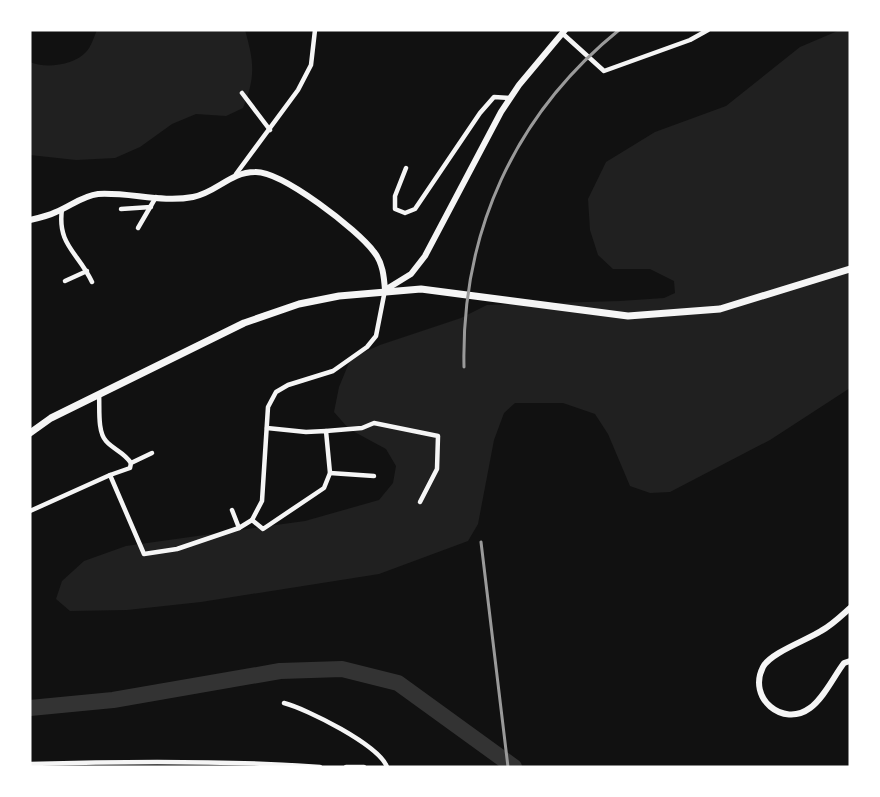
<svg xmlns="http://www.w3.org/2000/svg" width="880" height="797" font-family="'IBM Plex Serif',serif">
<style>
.green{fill:#202020}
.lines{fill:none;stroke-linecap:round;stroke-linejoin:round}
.river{stroke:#333;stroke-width:16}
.minor{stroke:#f5f5f5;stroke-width:4.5}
.tertiary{stroke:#f5f5f5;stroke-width:6}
.secondary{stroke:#f5f5f5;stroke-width:7}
.rail{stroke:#9a9a9a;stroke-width:3}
</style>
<rect width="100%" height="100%" fill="#111"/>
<g class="green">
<path d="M97 30H245C254 62 256 77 243 108L226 116 196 114 172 124 140 147 115 158 76 160 30 155V62C45 69 75 65 86 52 91 47 94 37 97 30Z"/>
<polygon points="840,30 850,30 850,388 770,440 670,492 650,493 630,486 608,434 595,414 563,403 515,403 504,413 494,440 478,524 468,541 379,574 201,602 127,610 70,611 56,599 62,581 84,561 126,546 305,521 379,500 393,483 396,466 386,449 349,429 334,412 339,387 351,358 380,345 461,318 487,305 620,301 664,298 675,293 674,281 650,269 613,269 598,255 590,230 588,199 606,162 655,132 726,106 800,47"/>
</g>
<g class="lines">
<polyline class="river" points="30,708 113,700 280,671 342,669 398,683 514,767"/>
<g class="minor">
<polyline points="562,33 604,71 690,40 708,30"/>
<polyline points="242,93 270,130"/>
<polyline points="406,168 395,196 395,209 405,213 415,209 480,113 494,97 510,98"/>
<polyline points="236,174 298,90 311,65 315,30"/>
<path d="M62 209C57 245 78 252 92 282"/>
<polyline points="121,209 151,207"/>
<polyline points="138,228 156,197"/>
<polyline points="65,281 87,271"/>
<path d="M99 395C100 407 97 431 106 441 114 450 124 452 131 463"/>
<polyline points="326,431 362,428 374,423 438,436 437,469 420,502"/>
<polyline points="330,473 374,476"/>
<polyline points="110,475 130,468 131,463 152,453"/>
<polyline points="232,510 239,528"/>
<polyline points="30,511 110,475 144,554 177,549 239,528 252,520 262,501 268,407 276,392 288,385 333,371 367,347 376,336 385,290"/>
<polyline points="252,520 263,529 324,488 330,473 326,431 306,432 267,428"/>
<path d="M284 703C307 709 379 745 387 767"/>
<path d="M30 764C127 761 223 760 320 767"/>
<polyline points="346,767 364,767"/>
</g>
<g class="tertiary">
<path d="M30 220C39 218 48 216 56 212 71 206 82 196 98 194 129 192 162 203 193 197 216 193 230 172 255 172 282 171 358 230 374 252 383 263 384 277 385 290L411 274 425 256 501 112 519 85 565 30"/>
<path d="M850 608C841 616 832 625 821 631 807 640 770 653 763 667 747 698 783 728 810 708 824 698 834 676 844 663L850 661"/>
</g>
<polyline class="secondary" points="30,433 51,418 244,323 299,304 339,296 421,289 628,316 720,309 850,269"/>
<g class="rail">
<path d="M464 367C461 233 514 115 619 30"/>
<polyline points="481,542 508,767"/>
</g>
</g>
<rect width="880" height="797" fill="none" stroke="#ffffff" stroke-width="63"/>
</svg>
